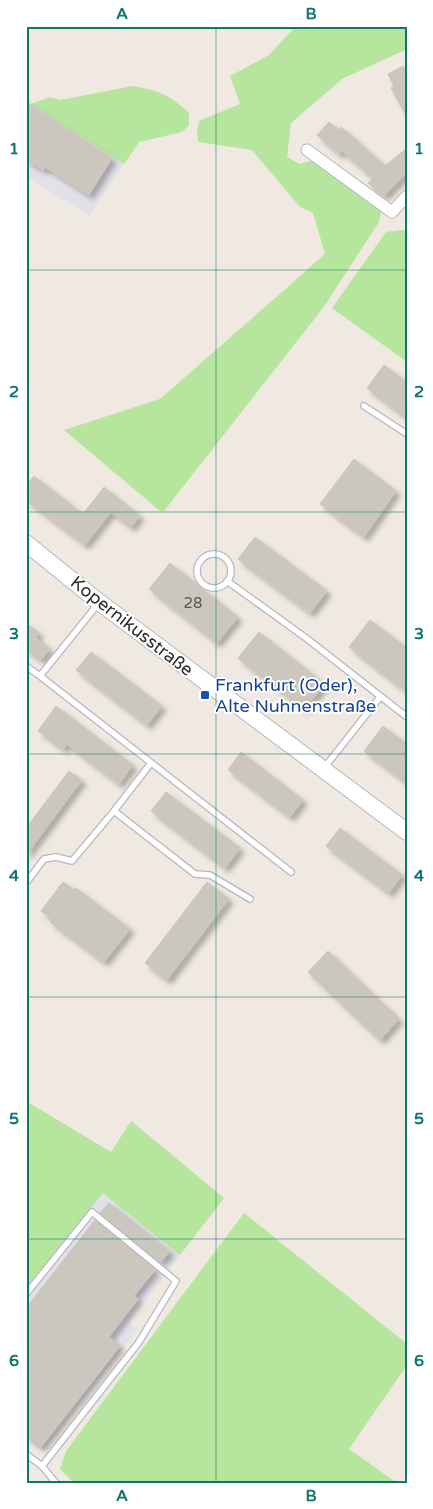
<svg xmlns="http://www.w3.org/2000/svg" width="433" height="1509" font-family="'Varela Round',sans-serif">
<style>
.industrial{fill:#e3e1e8}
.green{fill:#b6e59e}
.building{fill:#cbc7bf;stroke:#cbc5ba;filter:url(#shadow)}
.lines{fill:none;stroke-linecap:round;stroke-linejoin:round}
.lane-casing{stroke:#b4b7c1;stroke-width:8}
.street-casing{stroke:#b4b7c1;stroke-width:13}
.secondary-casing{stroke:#b4b7c1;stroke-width:18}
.lane{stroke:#fff;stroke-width:5.5}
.street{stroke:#fff;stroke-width:11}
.secondary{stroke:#fff;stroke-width:16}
.grid{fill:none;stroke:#0f766e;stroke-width:1;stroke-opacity:0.55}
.transit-dot{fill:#1a4fb4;stroke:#fff;stroke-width:2}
.labels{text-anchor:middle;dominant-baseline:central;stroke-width:4;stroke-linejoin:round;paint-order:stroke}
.number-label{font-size:15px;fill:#555452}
.street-label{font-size:18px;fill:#2e2e2e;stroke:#fff}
.transit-label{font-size:18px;fill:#164399;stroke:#fff;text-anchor:start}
.neatline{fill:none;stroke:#0f766e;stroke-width:2}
.grid-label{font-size:16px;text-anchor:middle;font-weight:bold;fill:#0f766e}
</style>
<defs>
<filter id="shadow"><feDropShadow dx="4.5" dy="4.5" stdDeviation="2.5" flood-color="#0004"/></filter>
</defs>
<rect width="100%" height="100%" fill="#efe9e1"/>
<g class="industrial">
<polygon points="26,92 31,104 124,164 89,216 26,176"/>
<polygon points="103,1193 180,1255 128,1323 137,1330 43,1451 26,1438 26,1288"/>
</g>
<g class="green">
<polygon points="298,26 407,26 407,49 342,79 291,123 287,157 300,164 312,160 381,212 379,222 323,308 164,511 160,511 64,430 160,399 325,254 313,213 300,207 252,150 198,142 197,132 199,121 240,104 230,76 269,55 294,28"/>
<path d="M133 86C160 91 169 94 189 113V125L182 132 139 142 124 164 31 104 50 97 60 100Z"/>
<polygon points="403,230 407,231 407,362 332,308 386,232"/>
<polygon points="26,1101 111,1152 131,1121 224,1198 180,1255 103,1193 26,1288"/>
<polygon points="244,1213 407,1344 407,1365 349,1449 397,1483 74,1483 60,1469 66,1451"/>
</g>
<g class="building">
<polygon points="403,66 407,73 407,117 391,88 394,86 388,74"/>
<polygon points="26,102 112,158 89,195 45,167 44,170 26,160"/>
<polygon points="329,122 339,130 341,127 385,166 407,148 407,173 384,196 368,183 373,178 342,151 339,154 317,135"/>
<polygon points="384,365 407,382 407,418 367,388"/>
<polygon points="354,459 396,491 364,537 320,504"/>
<polygon points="34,476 83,514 104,487 140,516 131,527 111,512 85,545 26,500 26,486"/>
<polygon points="255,537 327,591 310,613 238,559"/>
<polygon points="170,563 238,617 217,643 149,589"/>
<polygon points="370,620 407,648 407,692 349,647"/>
<polygon points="26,623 39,633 36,638 50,649 41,660 26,650"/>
<polygon points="259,632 325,684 304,709 238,658"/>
<polygon points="91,652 162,706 147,725 76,670"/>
<polygon points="56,706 133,765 119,784 67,744 63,749 38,731"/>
<polygon points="383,726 407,744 407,783 364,751"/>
<polygon points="241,752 303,800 290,817 228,770"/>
<polygon points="69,771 82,780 26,855 26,828"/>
<polygon points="166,792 240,848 225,868 151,811"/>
<polygon points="340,828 402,875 389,893 326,846"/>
<polygon points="63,882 74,890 76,888 130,929 104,962 50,922 52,919 41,911"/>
<polygon points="207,882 229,899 167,980 145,963"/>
<polygon points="328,951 399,1019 380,1040 308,972"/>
<polygon points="109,1203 170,1251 161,1262 100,1213"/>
<polygon points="95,1220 155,1270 134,1296 138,1299 109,1337 120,1346 41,1447 26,1436 26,1308"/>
</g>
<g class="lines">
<defs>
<g id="lane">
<polyline points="364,406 407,434"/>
<circle cx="214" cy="571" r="17"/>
<polyline points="227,581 306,638 407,717"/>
<polyline points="98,604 40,676 291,872"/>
<polyline points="26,666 40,676"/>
<polyline points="324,768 380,697"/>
<polyline points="114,811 195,874 210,875 250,899"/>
<polyline points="26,883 44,859 56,857 72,861 114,811 151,763"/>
<polyline points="26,1294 92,1212 176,1281 139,1342 42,1466"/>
<polyline points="26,1454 42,1466 56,1483"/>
</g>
<polyline id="street" points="307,150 392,212 407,196"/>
<polyline id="secondary" points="26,543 99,602 407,832"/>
</defs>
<use href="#lane" class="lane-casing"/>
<use href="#street" class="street-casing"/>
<use href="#secondary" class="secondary-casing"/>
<use href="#lane" class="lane"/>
<use href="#street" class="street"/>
<use href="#secondary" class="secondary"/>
</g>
<path class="grid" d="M216 26V1483M26 270H407M26 512H407M26 754H407M26 997H407M26 1239H407"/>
<rect class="transit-dot" x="200" y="690" width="10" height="10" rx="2.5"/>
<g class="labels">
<g class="number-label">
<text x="193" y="603">28</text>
</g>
<g class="street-label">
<text transform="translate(132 626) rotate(38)">Kopernikusstraße</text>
</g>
<g class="transit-label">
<text x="215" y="685">Frankfurt (Oder),<tspan x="215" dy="21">Alte Nuhnenstraße</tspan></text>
</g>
</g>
<rect width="433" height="1509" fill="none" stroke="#ffffff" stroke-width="55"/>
<rect x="28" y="28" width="378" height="1454" class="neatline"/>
<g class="grid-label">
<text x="122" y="19">A</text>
<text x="311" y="19">B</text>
<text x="14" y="154">1</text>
<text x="419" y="154">1</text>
<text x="14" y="397">2</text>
<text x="419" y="397">2</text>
<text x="14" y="639">3</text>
<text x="419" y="639">3</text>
<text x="14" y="881">4</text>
<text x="419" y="881">4</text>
<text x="14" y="1124">5</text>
<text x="419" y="1124">5</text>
<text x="14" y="1366">6</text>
<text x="419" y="1366">6</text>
<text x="122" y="1501">A</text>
<text x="311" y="1501">B</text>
</g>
</svg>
